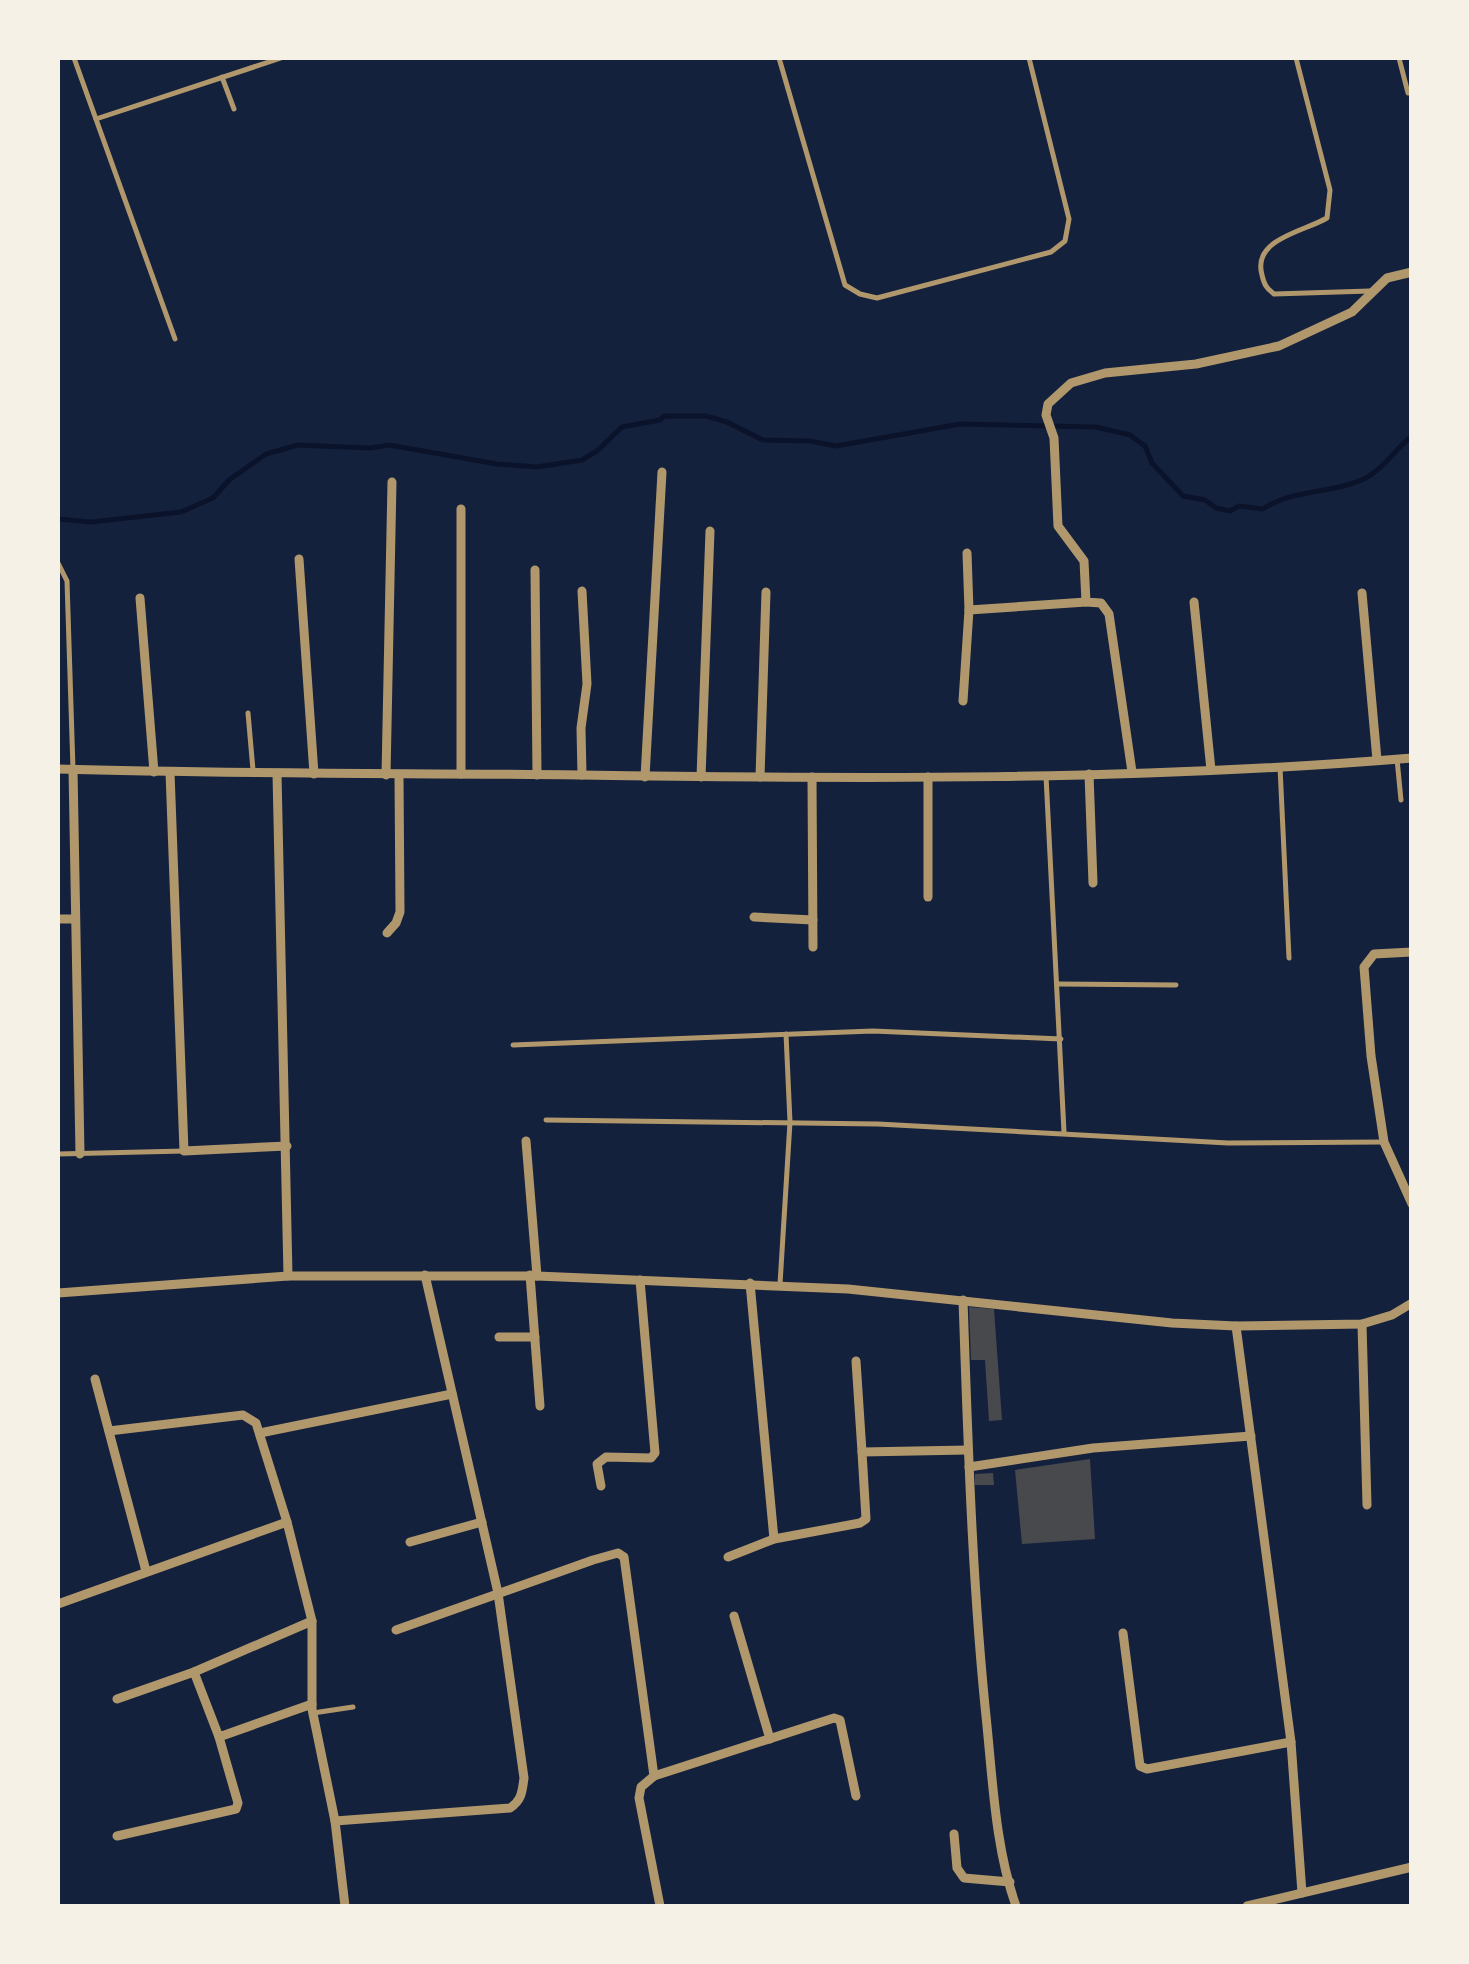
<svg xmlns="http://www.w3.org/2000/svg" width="1469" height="1964" font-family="Ubuntu,sans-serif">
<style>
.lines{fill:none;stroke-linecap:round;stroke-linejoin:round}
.stream{stroke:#0b132b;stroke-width:5}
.building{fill:#48494c}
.service{stroke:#b1986c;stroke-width:5}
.minor{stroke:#b1986c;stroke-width:9}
</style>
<rect width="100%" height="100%" fill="#14213d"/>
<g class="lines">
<path class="stream" d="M58 519 91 522 181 512 213 498 229 480 266 454 298 445 370 448 389 445 497 464 537 467 582 460 597 451 622 427 660 420 664 416H706L727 422 763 440 810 441 836 446 960 424 1096 427 1130 435 1145 446 1152 463 1183 496 1205 500 1216 508 1230 511 1239 506 1263 509C1292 489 1332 494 1364 479 1384 469 1395 449 1412 436"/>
</g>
<g class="building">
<polygon points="969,1307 994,1309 1002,1420 989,1421 985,1360 971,1360"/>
<polygon points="1090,1459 1095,1539 1022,1544 1015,1470"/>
<polygon points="993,1473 994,1485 975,1485 975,1474"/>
</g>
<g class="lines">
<g class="service">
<polyline points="74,58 175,339"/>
<polyline points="779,58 845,285 860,294 877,298 1051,252 1065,241 1069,219 1029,58"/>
<path d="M1296 58 1330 190 1327 218C1303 232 1252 239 1262 275 1264 284 1266 288 1274 294L1370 291"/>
<polyline points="1399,58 1408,93"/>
<polyline points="222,77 234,109"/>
<polyline points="96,119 281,58"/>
<polyline points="58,563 67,581 73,769"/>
<polyline points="248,713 253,770"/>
<polyline points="1397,759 1401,800"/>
<polyline points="1280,767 1289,958"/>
<polyline points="1046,776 1064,1132"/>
<polyline points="1058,984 1176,985"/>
<polyline points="513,1045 873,1031 1061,1039"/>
<polyline points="546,1120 878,1124 1228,1143 1384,1142"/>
<polyline points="58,1154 184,1151"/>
<polyline points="780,1284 790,1122 786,1034"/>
<polyline points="313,1713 353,1707"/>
</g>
<g class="minor">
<polyline points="967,553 969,610"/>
<polyline points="299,559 314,774"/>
<polyline points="535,570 537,775"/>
<polyline points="582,591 587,684 581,728 582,775"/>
<polyline points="1362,593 1377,760"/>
<polyline points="140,598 154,772"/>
<polyline points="1194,602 1211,770"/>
<polyline points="963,701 969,610 1086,602"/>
<path d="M58 769C232 774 406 773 580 775 857 779 1135 781 1412 758"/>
<polyline points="73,769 80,1154"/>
<polyline points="170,772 184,1151 287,1146"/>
<polyline points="1132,772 1109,614 1101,603 1086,602 1084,561 1058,526 1054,438 1046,415 1048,404 1071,383 1105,373 1196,364 1279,346 1352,312 1387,278 1412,272"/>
<polyline points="277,774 288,1276"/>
<polyline points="461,774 461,509"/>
<polyline points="1089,774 1093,883"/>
<polyline points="386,775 392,482"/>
<polyline points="645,777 662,472"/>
<polyline points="701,777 710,531"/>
<polyline points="760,777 766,592"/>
<polyline points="812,777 813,947"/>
<polyline points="928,777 928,897"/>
<polyline points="754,917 813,920"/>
<polyline points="58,919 75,919"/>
<polyline points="387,933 396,923 400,912 399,775"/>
<polyline points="1412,952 1374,954 1364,967 1371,1056 1384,1142 1412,1204"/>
<polyline points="526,1141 537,1276"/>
<polyline points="530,1275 540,1406"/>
<polyline points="750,1283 774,1539"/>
<polyline points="58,1293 288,1276 537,1276 848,1289 1172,1323 1236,1326 1362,1324 1392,1315 1412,1303"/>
<path d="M963 1300C968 1442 972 1584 987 1726 993 1786 996 1850 1016 1906"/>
<polyline points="1362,1324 1367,1505"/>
<polyline points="1236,1326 1291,1742 1302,1893"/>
<polyline points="499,1337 535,1337"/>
<polyline points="856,1361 862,1452"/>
<polyline points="95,1379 146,1571"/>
<polyline points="109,1431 243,1415 256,1423 287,1522 312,1621 312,1709 335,1821 345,1906"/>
<polyline points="260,1433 452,1394"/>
<polyline points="969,1467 1093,1448 1251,1436"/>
<polyline points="601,1486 597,1464 606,1457 651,1458 655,1453 640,1280"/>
<polyline points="410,1542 482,1522"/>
<polyline points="728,1557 774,1539 860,1523 866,1519 862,1452 968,1450"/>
<polyline points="58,1604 287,1522"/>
<polyline points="734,1616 770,1739"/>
<polyline points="396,1630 593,1560 618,1553 624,1557 654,1776 641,1787 639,1798 660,1906"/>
<polyline points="1123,1633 1140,1766 1147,1769 1291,1742"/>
<polyline points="194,1672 219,1737 312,1704"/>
<polyline points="117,1699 194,1672 312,1621"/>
<polyline points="654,1776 834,1718 840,1720 856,1796"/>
<path d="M335 1821 510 1808C522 1800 522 1792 524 1778L498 1593 425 1275"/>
<polyline points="954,1834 957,1868 964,1878 1010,1882"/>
<polyline points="117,1836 236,1809 238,1803 219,1737"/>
<polyline points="1247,1906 1412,1867"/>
</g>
</g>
<rect width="1469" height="1964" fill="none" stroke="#f6f1e7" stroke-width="120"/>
</svg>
